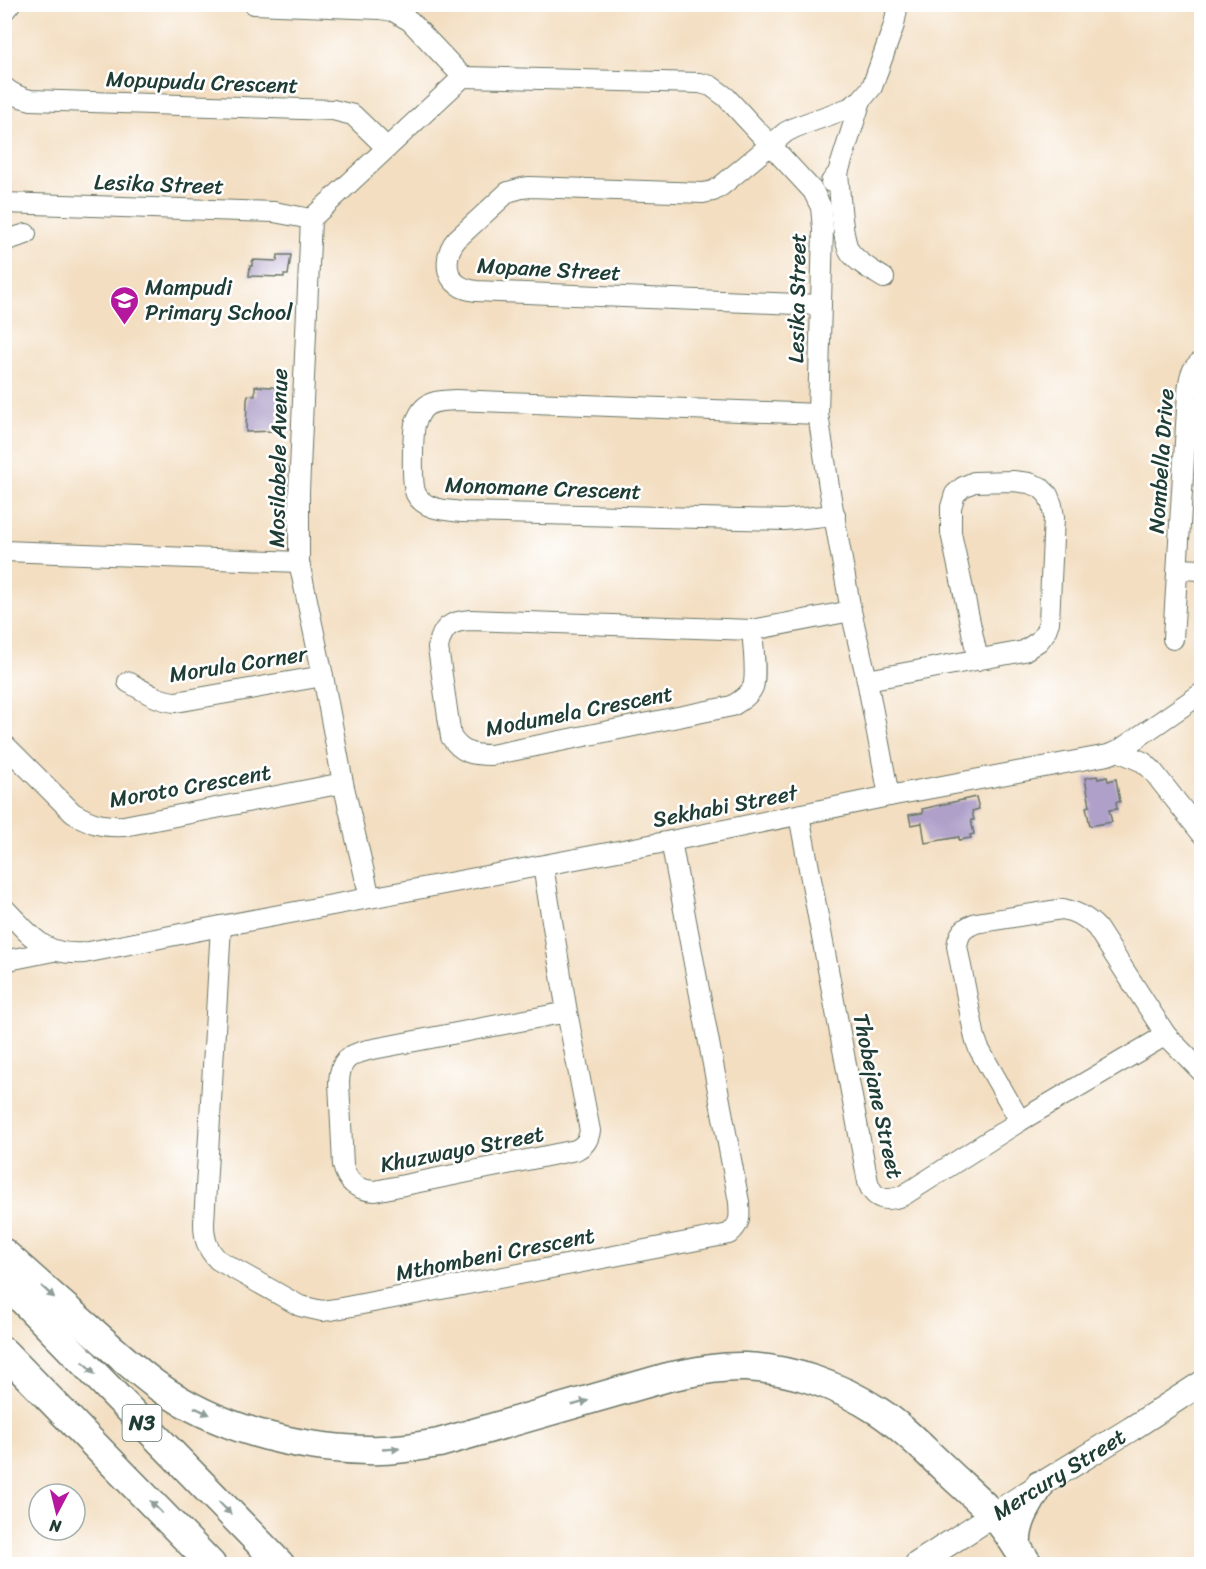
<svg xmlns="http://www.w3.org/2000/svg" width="1206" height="1569" font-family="Sriracha,sans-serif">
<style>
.building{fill:#afa0c9}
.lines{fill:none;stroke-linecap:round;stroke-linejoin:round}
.minor-casing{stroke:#697565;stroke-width:22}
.major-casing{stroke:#697565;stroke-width:26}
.highway-casing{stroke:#697565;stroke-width:31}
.minor{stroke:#fff;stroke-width:20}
.major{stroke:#fff;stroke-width:24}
.highway{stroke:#fff;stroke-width:28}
.oneway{fill:#8f9e9a}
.labels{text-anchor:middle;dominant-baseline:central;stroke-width:5;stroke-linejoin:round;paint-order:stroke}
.shield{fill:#fff;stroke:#627771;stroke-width:1.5}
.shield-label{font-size:21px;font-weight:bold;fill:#1f3d34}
.street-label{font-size:22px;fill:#1f3d34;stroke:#fff}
.poi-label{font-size:22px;fill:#1f3d34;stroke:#fff;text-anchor:start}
</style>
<rect width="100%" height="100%" fill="#fff"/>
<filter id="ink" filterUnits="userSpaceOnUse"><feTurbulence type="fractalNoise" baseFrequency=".0167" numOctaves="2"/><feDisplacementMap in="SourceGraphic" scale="12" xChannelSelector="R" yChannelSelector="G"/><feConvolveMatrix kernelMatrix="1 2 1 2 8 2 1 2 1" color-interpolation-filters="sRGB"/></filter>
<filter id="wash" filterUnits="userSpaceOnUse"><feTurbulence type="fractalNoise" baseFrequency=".008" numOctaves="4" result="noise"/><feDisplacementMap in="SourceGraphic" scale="24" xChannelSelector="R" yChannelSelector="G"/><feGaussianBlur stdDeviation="1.35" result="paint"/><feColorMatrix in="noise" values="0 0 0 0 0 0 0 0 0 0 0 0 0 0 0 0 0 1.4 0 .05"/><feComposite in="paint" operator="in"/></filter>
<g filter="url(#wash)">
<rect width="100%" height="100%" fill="#f3dec1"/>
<g id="blocks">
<g class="building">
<polygon points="278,255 291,255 288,275 284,275 284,277 249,276 250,266 252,266 252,260 277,261"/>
<polygon points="255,386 285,388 284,399 280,399 280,403 279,403 278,427 274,427 274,431 246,432 247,400 248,395 255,396"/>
<polygon points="1097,776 1098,779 1107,777 1108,781 1116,779 1120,802 1116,802 1117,809 1109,810 1112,822 1090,826 1086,807 1090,806 1085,778"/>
<polygon points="976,797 979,809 972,811 974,820 971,820 974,834 970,835 971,838 959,840 959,837 925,843 922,823 911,825 909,815 923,813 922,809"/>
</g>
</g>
</g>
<g filter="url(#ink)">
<use href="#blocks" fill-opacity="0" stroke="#697565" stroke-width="1.5"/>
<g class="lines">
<defs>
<g id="minor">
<polyline points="254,4 380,9 393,11 410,21 463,77"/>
<polyline points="4,11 10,4"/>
<polyline points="463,77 700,83 711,86 726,97 813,191 821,207 823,229 818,414 829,487 851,611 867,680 889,796"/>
<path d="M4 87C13 95 21 98 31 100L333 110 353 115 387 148"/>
<path d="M838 173C840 190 841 239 850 252 858 263 873 271 884 278"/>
<polyline points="831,182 838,173 861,100"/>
<polyline points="4,203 274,212 311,219"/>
<polyline points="4,241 26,234"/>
<path d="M821 305 476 291C469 290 463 289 457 284 443 273 446 251 457 239L508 192 522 188 530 187 703 193 713 191 721 186 786 132 796 127 849 108 861 100 872 87 894 25 898 4"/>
<path d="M818 414 455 400C444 401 432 400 424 408 420 412 417 419 415 424 413 436 411 484 416 494 424 510 446 510 462 512L784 520 835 515"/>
<polyline points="4,551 299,562"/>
<polyline points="1178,569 1202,570"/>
<path d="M752 630C753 643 757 675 753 687 749 696 740 701 732 706L491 755C472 755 462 753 451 737L438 648C442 627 450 621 471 620L752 630 851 611"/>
<path d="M1173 639 1188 393C1189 380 1190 368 1202 361"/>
<polyline points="867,680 1024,651 1039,641 1045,633 1049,622 1054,517 1052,505 1048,495 1040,487 1029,483 1013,481 974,482 963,487 955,494 951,507 951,533 978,660"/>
<path d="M128 682C144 691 158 701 176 702L323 676"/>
<path d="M4 744 73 813C92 824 102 827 124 826L343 783"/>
<polyline points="1118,751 1202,693"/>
<path d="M799 815 868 1182C874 1201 888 1202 904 1195L1020 1121 1166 1035"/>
<path d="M543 866 567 1012 590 1131C588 1141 585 1145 576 1150L375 1191C357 1190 347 1183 343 1165L339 1082C340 1060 348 1055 368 1050L567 1012"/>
<polyline points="370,898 343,783 323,676 299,562 299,492 311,219 463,77"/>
<path d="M4 908C31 935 42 956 84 953L221 926 671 841 889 796 1108 755 1118 751 1143 762 1151 769 1202 834"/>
<path d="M221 926 204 1223C204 1239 207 1249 218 1260L300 1306 322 1311 336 1309 729 1234C741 1223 740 1218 739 1202L671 841"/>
<polyline points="4,961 53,951"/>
<path d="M1020 1121 979 1049 975 1038 957 946C959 933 963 928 976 923L1063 909C1077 912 1087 917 1097 928L1166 1035 1202 1072"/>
</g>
<g id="major">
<path id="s1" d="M917 1564 1040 1485 1131 1429 1202 1383"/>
</g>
<g id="highway">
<path d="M4 1253C33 1279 61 1304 90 1329 111 1348 133 1368 156 1385 217 1428 292 1448 366 1450 391 1451 415 1447 439 1443L668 1377C694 1372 719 1366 745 1367 792 1369 840 1386 878 1411 903 1427 923 1449 944 1468 960 1484 979 1499 994 1516 1007 1530 1017 1548 1028 1564"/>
<polyline points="4,1281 280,1564"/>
<polyline points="4,1352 211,1564"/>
<path d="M1017 1547C1015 1523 1028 1505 1040 1485"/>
</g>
</defs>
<use href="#minor" class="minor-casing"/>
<use href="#major" class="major-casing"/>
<use href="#highway" class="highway-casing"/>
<use href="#minor" class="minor"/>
<use href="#major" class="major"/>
<use href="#highway" class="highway"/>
</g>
<defs><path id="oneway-solid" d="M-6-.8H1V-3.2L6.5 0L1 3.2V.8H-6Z" transform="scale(1.5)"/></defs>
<g class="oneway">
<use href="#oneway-solid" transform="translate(48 1292) rotate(42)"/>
<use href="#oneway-solid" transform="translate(89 1368) rotate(46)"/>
<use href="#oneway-solid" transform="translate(580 1403) rotate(-16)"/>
<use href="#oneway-solid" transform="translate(202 1411) rotate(25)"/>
<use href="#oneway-solid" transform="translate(391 1449) rotate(-3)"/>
<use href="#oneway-solid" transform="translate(156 1507) rotate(-134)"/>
<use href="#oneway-solid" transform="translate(225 1508) rotate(46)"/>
</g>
</g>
<defs>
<symbol id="school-pin" viewBox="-11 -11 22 30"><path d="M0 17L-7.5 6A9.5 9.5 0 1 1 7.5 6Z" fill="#b5179e" stroke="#fff"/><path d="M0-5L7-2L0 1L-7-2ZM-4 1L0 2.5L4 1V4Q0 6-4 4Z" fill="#fff"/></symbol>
</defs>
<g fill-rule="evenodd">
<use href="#school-pin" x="108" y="284" width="33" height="45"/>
</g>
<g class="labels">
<rect class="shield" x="122.5" y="1405" width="39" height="36" rx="4.5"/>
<g class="shield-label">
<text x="142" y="1423">N3</text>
</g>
<g class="street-label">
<text transform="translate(202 82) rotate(2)">Mopupudu Crescent</text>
<text transform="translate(159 184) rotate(2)">Lesika Street</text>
<text transform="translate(549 269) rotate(3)">Mopane Street</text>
<text transform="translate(797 298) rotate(-89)">Lesika Street</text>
<text transform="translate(278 458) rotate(-89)">Mosilabele Avenue</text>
<text transform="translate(1161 461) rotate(-86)">Nombella Drive</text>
<text transform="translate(543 488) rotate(2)">Monomane Crescent</text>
<text transform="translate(238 664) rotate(-9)">Morula Corner</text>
<text transform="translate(579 711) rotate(-11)">Modumela Crescent</text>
<text transform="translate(190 786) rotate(-10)">Moroto Crescent</text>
<text transform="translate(725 806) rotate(-11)">Sekhabi Street</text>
<text transform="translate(878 1096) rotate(78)">Thobejane Street</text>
<text transform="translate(462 1149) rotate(-11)">Khuzwayo Street</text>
<text transform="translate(495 1254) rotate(-11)">Mthombeni Crescent</text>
<text stroke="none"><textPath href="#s1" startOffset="168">Mercury Street</textPath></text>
</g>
<g class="poi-label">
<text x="145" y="287">Mampudi<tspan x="145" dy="25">Primary School</tspan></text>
</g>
</g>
<rect width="1206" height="1569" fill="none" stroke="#fff" stroke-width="24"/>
<g transform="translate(57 1512) rotate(187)"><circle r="28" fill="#ffffff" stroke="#a5b1ae" stroke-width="1.5"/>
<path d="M0-4.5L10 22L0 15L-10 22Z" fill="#b5179e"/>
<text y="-9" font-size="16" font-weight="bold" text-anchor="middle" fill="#1f3d34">N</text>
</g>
</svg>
